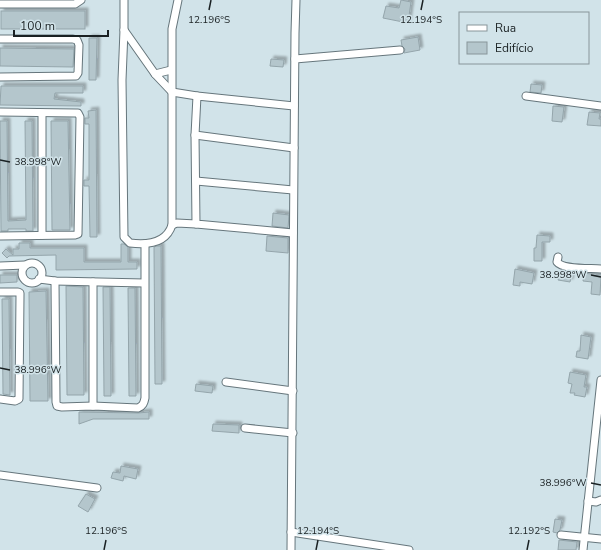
<svg xmlns="http://www.w3.org/2000/svg" width="601" height="550" font-family="'Nunito Sans',sans-serif">
<style>
.building{fill:#b4c6cc;stroke:#94a5ab;filter:url(#shadow)}
.lines{fill:none;stroke-linecap:round;stroke-linejoin:round}
.minor-casing{stroke:#66767c;stroke-width:9}
.minor{stroke:#fff;stroke-width:7}
.ticks{fill:none;stroke:#1a2123;stroke-width:1.5}
.ticks-label{font-size:10px;text-anchor:middle;fill:#1a2123;stroke:#d1e3e9;stroke-width:3;stroke-linejoin:round;paint-order:stroke}
</style>
<defs>
<filter id="shadow"><feDropShadow dx="3" dy="-3" stdDeviation="1" flood-color="#0004"/></filter>
</defs>
<rect width="100%" height="100%" fill="#d1e3e9"/>
<g class="building">
<polygon points="401,0 411,2 408,23 383,18 386,6 399,8"/>
<rect x="1" y="11" width="84" height="18"/>
<polygon points="418,37 420,50 404,53 405,49 402,46 401,40"/>
<polygon points="89,38 97,38 96,80 89,80"/>
<polygon points="0,48 74,49 73,67 0,66"/>
<polygon points="271,59 284,60 283,67 270,66"/>
<polygon points="531,84 542,85 541,93 530,92"/>
<polygon points="1,86 83,86 83,93 55,93 54,99 81,102 81,106 0,105"/>
<polygon points="553,106 564,107 562,122 552,121"/>
<polygon points="96,110 97,237 90,237 89,186 84,186 84,180 89,180 89,124 85,124 85,118 89,118 88,111"/>
<polygon points="589,112 600,113 599,119 601,119 601,126 587,125"/>
<polygon points="0,121 7,121 8,221 26,220 25,121 32,121 33,231 26,231 26,229 8,229 8,231 1,231"/>
<polygon points="51,121 68,121 70,230 52,230"/>
<polygon points="273,213 289,215 288,228 272,226"/>
<polygon points="537,235 550,236 550,242 542,242 542,261 534,261 534,248 536,248"/>
<polygon points="267,236 288,238 288,253 266,251"/>
<polygon points="19,243 30,243 30,248 84,248 84,262 121,262 121,244 124,244 128,247 128,262 137,262 137,269 56,270 56,255 9,256 7,258 2,253 6,249 13,255 13,249 19,249"/>
<polygon points="157,246 161,246 162,384 155,384 154,247"/>
<polygon points="515,269 534,273 532,284 520,282 520,286 513,285"/>
<polygon points="563,271 572,273 570,282 558,280 560,272 562,272"/>
<polygon points="584,273 591,274 591,275 601,276 600,295 591,294 592,282 583,281"/>
<polygon points="0,275 17,275 17,282 0,283"/>
<polygon points="66,286 83,287 84,395 67,395"/>
<polygon points="103,287 110,287 111,396 104,396"/>
<polygon points="128,288 135,288 136,396 129,396"/>
<polygon points="46,291 48,401 30,401 29,292"/>
<polygon points="2,299 9,299 10,395 3,394"/>
<polygon points="581,335 591,337 588,359 576,357 577,351 580,351"/>
<polygon points="570,372 586,375 584,387 587,387 585,397 574,395 575,393 570,393 572,384 568,383"/>
<polygon points="196,384 213,386 212,393 195,391"/>
<polygon points="79,412 138,413 149,412 149,419 93,419 79,424"/>
<polygon points="213,424 239,425 239,433 212,431"/>
<polygon points="121,466 138,469 136,479 124,476 123,481 111,478 113,472 120,473"/>
<polygon points="86,494 95,499 88,512 78,506"/>
<polygon points="555,519 562,520 560,530 557,533 553,532"/>
<polygon points="559,540 577,542 576,550 558,550"/>
</g>
<g class="lines">
<defs>
<g id="minor">
<path d="M124 0V30L122 80 124 237 130 243C146 245 166 244 172 225L177 223 196 224"/>
<polyline points="0,4 75,4 81,0"/>
<polyline points="124,30 155,74 172,92 197,96"/>
<polyline points="0,39 73,39 77,40 79,45 78,73 76,76 0,77"/>
<polyline points="295,59 400,50"/>
<polyline points="155,74 171,70"/>
<polyline points="526,96 601,106"/>
<polyline points="0,112 76,113 78,113 80,117 78,234 75,235 0,236"/>
<polyline points="42,113 42,235"/>
<polyline points="195,135 294,148"/>
<polyline points="196,181 293,190"/>
<polyline points="172,225 172,29 178,0"/>
<polyline points="293,233 196,224 195,135 197,96 294,106"/>
<path d="M558 257 557 262C563 270 591 268 601 269"/>
<circle cx="32" cy="273" r="10"/>
<polyline points="0,266 25,265"/>
<polyline points="39,279 55,281 144,283"/>
<path d="M55 281 56 402 57 406 62 407 93 406 138 408C143 406 144 403 145 398V244"/>
<polyline points="93,282 93,406"/>
<polyline points="0,292 18,292 20,293 20,295 19,399 15,401 0,399"/>
<polyline points="226,382 293,391"/>
<polyline points="245,428 293,433"/>
<polyline points="0,475 97,488"/>
<polyline points="588,501 596,502 601,500"/>
<polyline points="291,532 409,550"/>
<polyline points="561,535 601,539"/>
<polyline points="291,550 295,33 296,0"/>
<polyline points="583,550 601,380"/>
</g>
</defs>
<use href="#minor" class="minor-casing"/>
<use href="#minor" class="minor"/>
</g>
<path class="ticks" d="M209 10 211 0M421 10 423 0M0 160 10 162M591 275 601 277M0 368 10 370M591 483 601 485M104 550 106 540M316 550 318 540M527 550 529 540"/>
<g class="ticks-label">
<text x="209" y="23">12.196°S</text>
<text x="421" y="23">12.194°S</text>
<text x="38" y="165">38.998°W</text>
<text x="563" y="278">38.998°W</text>
<text x="38" y="373">38.996°W</text>
<text x="563" y="486">38.996°W</text>
<text x="106" y="534">12.196°S</text>
<text x="318" y="534">12.194°S</text>
<text x="529" y="534">12.192°S</text>
</g>
<rect x="459" y="12" width="130" height="52" fill="#d1e3e9" stroke="#88959a"/>
<rect x="467" y="25" width="20" height="6" fill="#ffffff" stroke="#88959a"/>
<text x="495" y="32" font-size="12" fill="#1a2123">Rua</text>
<rect x="467" y="42" width="20" height="12" fill="#b4c6cc" stroke="#88959a"/>
<text x="495" y="52" font-size="12" fill="#1a2123">Edifício</text>
<path d="M14 30v6h94v-6" fill="none" stroke="#1a2123" stroke-width="2"/>
<text x="20" y="30" font-size="12" fill="#1a2123" stroke="#d1e3e9" stroke-width="3" paint-order="stroke">100 m</text>
</svg>
